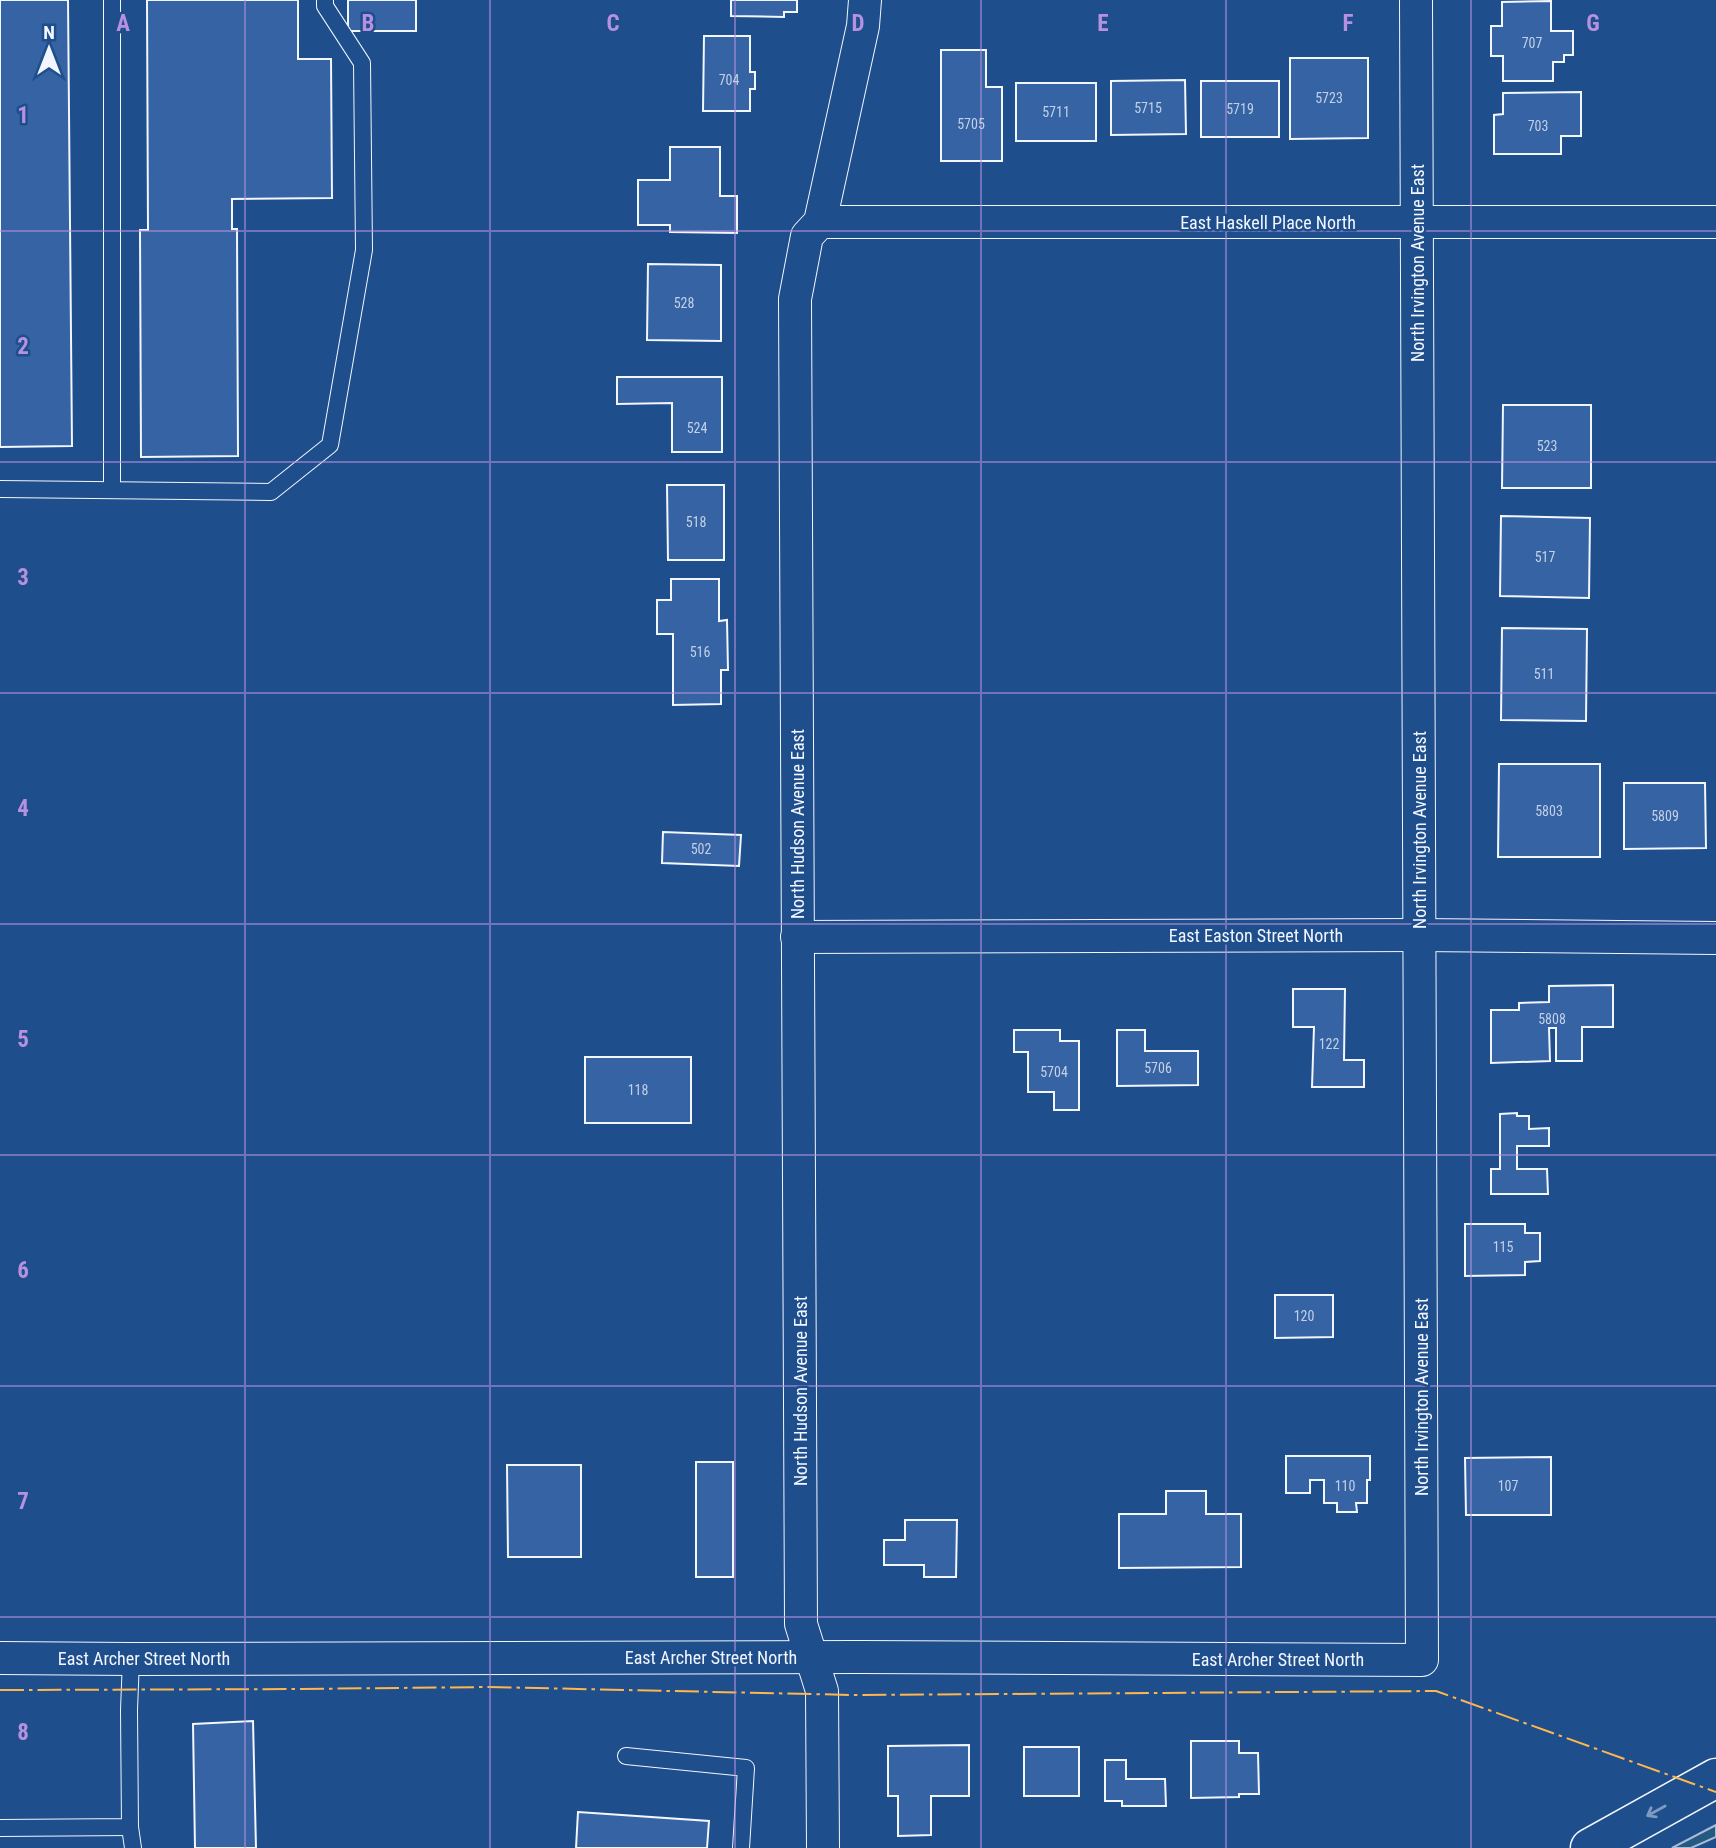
<svg xmlns="http://www.w3.org/2000/svg" width="1716" height="1848" font-family="'Roboto Condensed',sans-serif">
<style>
.green{fill:#245a82;stroke:#a8bbd7;stroke-width:2}
.building{fill:#3563a3;stroke:#f2f6ff;stroke-width:2}
.lines{fill:none;stroke-linecap:round;stroke-linejoin:round}
.service-casing{stroke:#f2f6ff;stroke-width:18}
.minor-casing{stroke:#f2f6ff;stroke-width:34}
.motorway-casing{stroke:#f2f6ff;stroke-width:41}
.service{stroke:#1f4e8c;stroke-width:16}
.minor{stroke:#1f4e8c;stroke-width:32}
.motorway{stroke:#1f4e8c;stroke-width:38}
.power{stroke:#ffb74d;stroke-width:2;stroke-dasharray:24 5 3.5 5;stroke-linecap:butt}
.oneway{stroke:#7e9ac0}
.grid{fill:none;stroke:#b691df;stroke-width:2;stroke-opacity:0.55}
.labels{text-anchor:middle;dominant-baseline:central;stroke-width:5;stroke-linejoin:round;paint-order:stroke}
.number-label{font-size:14px;fill:#c3d1e8}
.street-label{font-size:18px;fill:#f2f6ff;stroke:#1f4e8c}
.grid-label{font-size:23px;text-anchor:middle;font-weight:bold;fill:#b691df;stroke:#1f4e8c;stroke-width:5;stroke-linejoin:round;paint-order:stroke}
</style>
<rect width="100%" height="100%" fill="#1f4e8c"/>
<polygon class="green" points="1716,1825 1716,1837 1691,1848 1672,1848"/>
<g class="building">
<polygon points="0,0 68,0 72,446 0,447"/>
<polygon points="147,0 298,0 298,59 331,59 332,198 232,199 232,229 237,229 238,456 141,457 140,230 148,230"/>
<rect x="348" y="0" width="68" height="31"/>
<polygon points="731,0 797,0 797,12 784,12 784,17 731,16"/>
<polygon points="1551,1 1551,31 1573,31 1573,55 1564,55 1564,62 1553,62 1553,81 1503,81 1503,56 1491,56 1491,26 1502,26 1502,2"/>
<polygon points="704,36 750,36 750,72 755,72 755,89 750,89 750,111 703,111"/>
<polygon points="941,50 986,50 986,87 1002,87 1002,161 941,161"/>
<polygon points="1290,58 1368,58 1368,138 1290,139"/>
<polygon points="1185,80 1186,134 1111,135 1111,81"/>
<rect x="1201" y="81" width="78" height="56"/>
<rect x="1016" y="83" width="80" height="58"/>
<polygon points="1581,92 1581,136 1561,136 1561,154 1494,154 1494,115 1503,114 1503,93"/>
<polygon points="670,147 720,147 720,196 737,196 737,233 670,232 670,225 638,225 638,180 670,180"/>
<polygon points="648,264 721,265 721,341 647,340"/>
<polygon points="617,377 722,377 722,452 672,452 672,403 617,404"/>
<polygon points="1503,405 1591,405 1591,488 1502,488"/>
<polygon points="667,485 724,485 724,560 668,560"/>
<polygon points="1501,516 1590,518 1589,598 1500,596"/>
<polygon points="671,579 719,579 719,621 727,620 728,670 721,670 721,704 673,705 673,634 657,634 657,600 671,600"/>
<polygon points="1502,628 1587,629 1586,721 1501,720"/>
<polygon points="1499,764 1600,764 1600,857 1498,857"/>
<polygon points="1624,783 1705,783 1706,848 1624,849"/>
<polygon points="663,832 741,835 739,866 662,863"/>
<polygon points="1613,985 1613,1027 1582,1027 1582,1061 1556,1061 1556,1028 1549,1028 1550,1061 1491,1063 1491,1010 1519,1010 1519,1003 1549,1002 1549,986"/>
<polygon points="1293,989 1345,989 1344,1060 1364,1060 1364,1087 1312,1087 1314,1027 1293,1027"/>
<polygon points="1014,1030 1060,1030 1060,1041 1079,1041 1079,1110 1054,1110 1054,1092 1028,1092 1028,1052 1014,1052"/>
<polygon points="1117,1030 1145,1030 1145,1051 1198,1051 1198,1085 1117,1086"/>
<rect x="585" y="1057" width="106" height="66"/>
<polygon points="1517,1113 1517,1116 1529,1116 1529,1129 1549,1128 1549,1146 1517,1146 1517,1169 1547,1169 1548,1194 1491,1194 1491,1169 1500,1169 1500,1114"/>
<polygon points="1465,1224 1525,1224 1525,1233 1540,1233 1540,1261 1525,1262 1525,1275 1465,1276"/>
<polygon points="1275,1295 1333,1295 1333,1337 1275,1338"/>
<polygon points="1286,1456 1370,1456 1370,1480 1367,1480 1367,1503 1356,1503 1357,1512 1337,1512 1337,1503 1324,1503 1324,1480 1310,1480 1310,1493 1286,1493"/>
<polygon points="1551,1457 1551,1515 1466,1515 1465,1458"/>
<rect x="696" y="1462" width="37" height="115"/>
<polygon points="507,1465 581,1465 581,1557 508,1557"/>
<polygon points="1166,1491 1206,1491 1206,1514 1241,1514 1241,1567 1119,1568 1119,1514 1166,1514"/>
<polygon points="905,1520 957,1520 956,1577 924,1577 924,1565 884,1565 884,1540 905,1540"/>
<polygon points="253,1721 256,1848 195,1848 193,1724"/>
<polygon points="1191,1741 1239,1741 1239,1753 1258,1753 1259,1794 1239,1794 1239,1797 1191,1798"/>
<polygon points="969,1745 969,1796 931,1796 931,1835 898,1836 898,1796 888,1796 888,1746"/>
<rect x="1024" y="1747" width="55" height="49"/>
<polygon points="1105,1760 1126,1760 1126,1779 1165,1779 1166,1806 1122,1806 1122,1801 1105,1801"/>
<polygon points="578,1812 709,1821 707,1848 576,1848"/>
</g>
<g class="lines">
<defs>
<g id="service">
<polyline points="112,0 112,490"/>
<polyline points="0,489 271,492 330,445 364,250 362,63 325,6 325,0"/>
<polyline points="626,1756 746,1768 741,1848"/>
<polyline points="130,1827 133,1848"/>
<polyline points="0,1828 130,1827 129,1710 131,1659"/>
</g>
<g id="minor">
<polyline points="820,222 1716,222"/>
<polyline points="797,937 1419,935 1716,938"/>
<polyline points="0,1658 131,1659 860,1657 1422,1660 1416,0"/>
<polyline points="823,1848 822,1691 801,1624 795,299 807,236 820,222 863,26 865,0"/>
</g>
<polyline id="motorway" points="1590,1848 1716,1778"/>
</defs>
<use href="#service" class="service-casing"/>
<use href="#minor" class="minor-casing"/>
<use href="#motorway" class="motorway-casing"/>
<use href="#service" class="service"/>
<use href="#minor" class="minor"/>
<use href="#motorway" class="motorway"/>
<polyline class="power" points="0,1690 301,1689 489,1687 854,1695 1436,1691 1716,1792"/>
</g>
<defs><path id="oneway-shaft" d="M-6 0H5M1.5-3L5.5 0L1.5 3" fill="none" stroke-width="1.6" stroke-linecap="round" stroke-linejoin="round" transform="scale(1.75)"/></defs>
<use class="oneway" href="#oneway-shaft" transform="translate(1656 1811) rotate(151)"/>
<path class="grid" d="M245 0V1848M490 0V1848M735 0V1848M981 0V1848M1226 0V1848M1471 0V1848M0 231H1716M0 462H1716M0 693H1716M0 924H1716M0 1155H1716M0 1386H1716M0 1617H1716"/>
<g class="labels">
<g class="number-label">
<text x="1532" y="43">707</text>
<text x="729" y="80">704</text>
<text x="1329" y="98">5723</text>
<text x="1148" y="108">5715</text>
<text x="1240" y="109">5719</text>
<text x="1056" y="112">5711</text>
<text x="971" y="124">5705</text>
<text x="1538" y="126">703</text>
<text x="684" y="303">528</text>
<text x="697" y="428">524</text>
<text x="1547" y="446">523</text>
<text x="696" y="522">518</text>
<text x="1545" y="557">517</text>
<text x="700" y="652">516</text>
<text x="1544" y="674">511</text>
<text x="1549" y="811">5803</text>
<text x="1665" y="816">5809</text>
<text x="701" y="849">502</text>
<text x="1552" y="1019">5808</text>
<text x="1329" y="1044">122</text>
<text x="1158" y="1068">5706</text>
<text x="1054" y="1072">5704</text>
<text x="638" y="1090">118</text>
<text x="1503" y="1247">115</text>
<text x="1304" y="1316">120</text>
<text x="1345" y="1486">110</text>
<text x="1508" y="1486">107</text>
</g>
<g class="street-label">
<text x="1268" y="222">East Haskell Place North</text>
<text transform="translate(1417 263) rotate(-90)">North Irvington Avenue East</text>
<text transform="translate(797 824) rotate(-90)">North Hudson Avenue East</text>
<text transform="translate(1419 830) rotate(-90)">North Irvington Avenue East</text>
<text x="1256" y="935">East Easton Street North</text>
<text transform="translate(800 1391) rotate(-90)">North Hudson Avenue East</text>
<text transform="translate(1421 1397) rotate(-90)">North Irvington Avenue East</text>
<text x="711" y="1657">East Archer Street North</text>
<text x="144" y="1658">East Archer Street North</text>
<text x="1278" y="1659">East Archer Street North</text>
</g>
</g>
<g class="grid-label">
<text x="123" y="31">A</text>
<text x="368" y="31">B</text>
<text x="613" y="31">C</text>
<text x="858" y="31">D</text>
<text x="1103" y="31">E</text>
<text x="1348" y="31">F</text>
<text x="1593" y="31">G</text>
<text x="23" y="123">1</text>
<text x="23" y="354">2</text>
<text x="23" y="585">3</text>
<text x="23" y="816">4</text>
<text x="23" y="1047">5</text>
<text x="23" y="1278">6</text>
<text x="23" y="1509">7</text>
<text x="23" y="1740">8</text>
</g>
<g transform="translate(49 49)" stroke="#1f4e8c" stroke-width="5" paint-order="stroke">
<path d="M0-5L12 26L0 18L-12 26Z" fill="#f2f6ff"/>
<text y="-10" font-size="19" font-weight="bold" text-anchor="middle" fill="#f2f6ff">N</text>
</g>
</svg>
